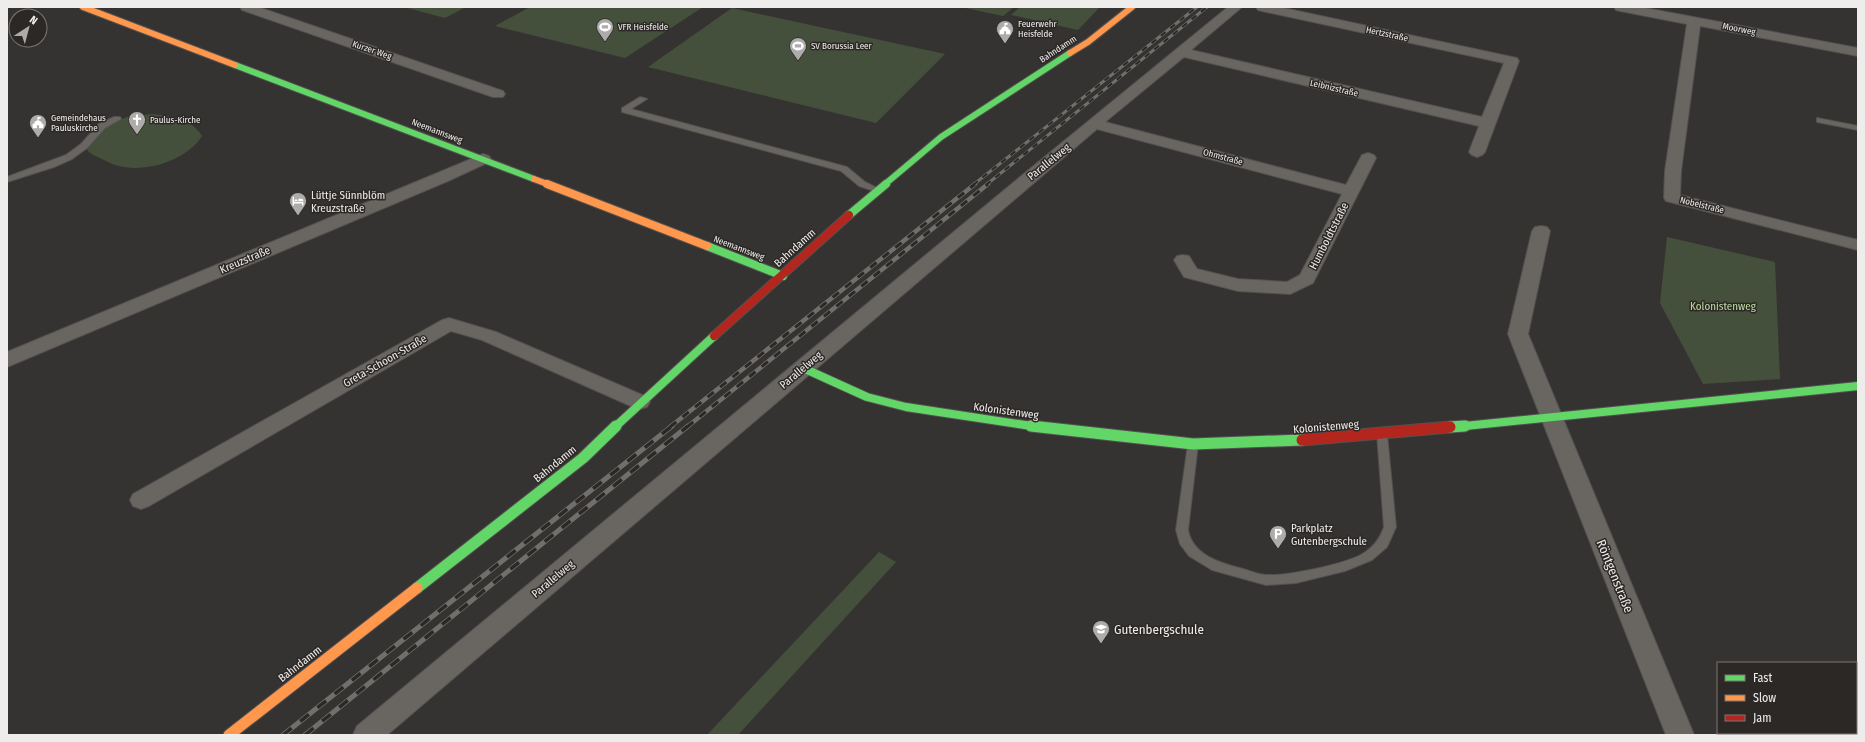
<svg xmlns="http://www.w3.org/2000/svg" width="1865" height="742" font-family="'Fira Sans Condensed',sans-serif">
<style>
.green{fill:#45503c}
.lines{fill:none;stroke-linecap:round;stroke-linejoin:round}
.lane-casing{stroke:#525150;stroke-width:2}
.street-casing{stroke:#525150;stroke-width:2}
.fast-far2-casing{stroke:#525150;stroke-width:8}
.fast-far1-casing{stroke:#525150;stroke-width:10}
.fast-casing{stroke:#525150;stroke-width:13}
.slow-far2-casing{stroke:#525150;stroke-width:8}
.slow-far1-casing{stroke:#525150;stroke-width:10}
.slow-casing{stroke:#525150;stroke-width:13}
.jam-far1-casing{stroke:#525150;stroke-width:10}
.jam-casing{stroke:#525150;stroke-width:13}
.lane{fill:#696661;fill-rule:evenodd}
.street{fill:#696661;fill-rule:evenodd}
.fast-far2{stroke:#63d668;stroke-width:6}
.fast-far1{stroke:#63d668;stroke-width:8}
.fast{stroke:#63d668;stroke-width:11}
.slow-far2{stroke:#ff974d;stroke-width:6}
.slow-far1{stroke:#ff974d;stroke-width:8}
.slow{stroke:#ff974d;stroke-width:11}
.jam-far1{stroke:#b3261e;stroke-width:8}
.jam{stroke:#b3261e;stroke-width:11}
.rail-far2-casing{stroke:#716f6c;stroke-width:3}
.rail-far1-casing{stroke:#716f6c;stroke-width:4.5}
.rail-casing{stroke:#716f6c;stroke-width:5}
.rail-far2{stroke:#2c2826;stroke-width:2;stroke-dasharray:6;stroke-linecap:butt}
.rail-far1{stroke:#2c2826;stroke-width:3;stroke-dasharray:8;stroke-linecap:butt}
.rail{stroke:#2c2826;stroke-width:3.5;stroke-dasharray:11;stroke-linecap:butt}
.labels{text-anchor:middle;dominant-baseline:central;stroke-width:3;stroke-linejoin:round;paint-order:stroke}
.far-poi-label{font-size:9px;fill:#efedec;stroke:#2c2826;text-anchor:start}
.far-street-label{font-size:9px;fill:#efedec;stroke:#2c2826}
.street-label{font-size:11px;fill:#efedec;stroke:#2c2826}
.poi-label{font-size:11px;fill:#efedec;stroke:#2c2826;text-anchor:start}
.park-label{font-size:11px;fill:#bddda2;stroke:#2c2826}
.near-street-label{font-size:13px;fill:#efedec;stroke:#2c2826}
.near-poi-label{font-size:13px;fill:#efedec;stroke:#2c2826;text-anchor:start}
</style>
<rect width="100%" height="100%" fill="#353331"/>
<g class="green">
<polygon points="404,7 466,7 445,18"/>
<polygon points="530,7 703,7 625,58 495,26"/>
<polygon points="961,7 1014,7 1003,16"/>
<polygon points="1020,7 1100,7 1078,30 1011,15"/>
<polygon points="732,8 945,54 876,123 648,67"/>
<path d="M152 114C170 116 191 118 202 136 187 160 147 173 119 166 114 165 108 162 102 159 96 156 88 154 86 147L104 127 127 117Z"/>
<polygon points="1667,237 1775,262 1780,379 1703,384 1660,303"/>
<polygon points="879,552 896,562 738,735 707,735"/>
</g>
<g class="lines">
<defs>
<g id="lane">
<polygon points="640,97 647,99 631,109 847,167 865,182 881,190 877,192 859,186 841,171 622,112 622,108"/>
<polygon points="114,117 120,117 121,119 105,128 87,148 72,159 54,167 7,182 7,177 66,155 81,144 99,124"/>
<polygon points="1817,118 1858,126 1858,130 1817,122"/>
<path d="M1382 430 1386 431 1387 434 1396 527 1387 547 1372 560 1345 571 1296 583 1266 585 1212 570 1189 556 1180 544 1176 530 1188 444 1189 441H1197L1198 444 1188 530C1193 556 1221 563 1243 569 1251 571 1259 575 1267 575 1288 576 1347 564 1364 553 1375 546 1380 538 1384 527L1377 434 1378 431Z"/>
</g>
<g id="street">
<polygon points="240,7 258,7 503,91 505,94 503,97 493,97 242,10"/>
<polygon points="1228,7 1242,7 1191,50 1482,117 1504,63 1262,11 1258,10 1256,7 1279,7 1512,57 1517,58 1519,61 1485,152 1482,155 1477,157 1472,155 1469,152 1479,126 1184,57 1105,122 1346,185 1362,155 1368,153 1374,155 1376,158 1313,283 1290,294 1238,291 1184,277 1174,260 1177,256 1183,255 1189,256 1197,269 1238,279 1287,282 1300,275 1342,194 1097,129 387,735 353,735 357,726 1014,182"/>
<polygon points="1614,7 1640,7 1858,48 1858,56 1700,26 1681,171 1680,195 1858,240 1858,250 1666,201 1664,198 1665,171 1687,24 1620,11 1616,10"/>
<polygon points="483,154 489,156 491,159 489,162 448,181 7,367 7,352"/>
<polygon points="1541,226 1547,227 1550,231 1528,334 1694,735 1666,735 1508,334 1532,231 1535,227"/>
<polygon points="449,318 496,332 647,397 650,402 647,407 640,409 633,407 482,340 451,331 149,506 141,509 133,506 130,500 133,494 442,320"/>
</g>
<g id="fast-far2">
<polyline points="235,65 534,179"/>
<polyline points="884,185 941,137 1070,53"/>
</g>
<g id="fast-far1">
<polyline points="849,215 886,184"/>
<polyline points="707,246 783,276"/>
<polyline points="803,368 867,397 906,407 1038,427"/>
<polyline points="615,427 714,336"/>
<polyline points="1455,427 1858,386"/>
</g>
<g id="fast">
<polyline points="1031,426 1193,444 1302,440"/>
<polyline points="1450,427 1465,426"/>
<polyline points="417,588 583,458 616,426"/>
</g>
<g id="slow-far2">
<polyline points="83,7 235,65"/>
<polyline points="1070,53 1088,42 1132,7"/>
<polyline points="534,179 550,185"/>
</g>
<polyline id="slow-far1" points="547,184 707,246"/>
<polyline id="slow" points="229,735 417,588"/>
<polyline id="jam-far1" points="714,336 849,215"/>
<polyline id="jam" points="1302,440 1450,427"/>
</defs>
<use href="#lane" class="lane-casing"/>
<use href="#street" class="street-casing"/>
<use href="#fast-far2" class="fast-far2-casing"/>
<use href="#fast-far1" class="fast-far1-casing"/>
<use href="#fast" class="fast-casing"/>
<use href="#slow-far2" class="slow-far2-casing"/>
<use href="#slow-far1" class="slow-far1-casing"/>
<use href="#slow" class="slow-casing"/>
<use href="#jam-far1" class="jam-far1-casing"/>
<use href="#jam" class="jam-casing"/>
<use href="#lane" class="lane"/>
<use href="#street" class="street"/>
<use href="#fast-far2" class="fast-far2"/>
<use href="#fast-far1" class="fast-far1"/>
<use href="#fast" class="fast"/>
<use href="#slow-far2" class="slow-far2"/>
<use href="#slow-far1" class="slow-far1"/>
<use href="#slow" class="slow"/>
<use href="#jam-far1" class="jam-far1"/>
<use href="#jam" class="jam"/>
<defs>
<g id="rail-far2">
<polyline points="973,185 1197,7"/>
<polyline points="986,185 1207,7"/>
</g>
<g id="rail-far1">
<polyline points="670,427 975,184"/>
<polyline points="687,427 988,184"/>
</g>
<g id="rail">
<polyline points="283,735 672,426"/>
<polyline points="305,735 688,426"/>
</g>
</defs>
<use href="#rail-far2" class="rail-far2-casing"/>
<use href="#rail-far1" class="rail-far1-casing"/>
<use href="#rail" class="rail-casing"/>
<use href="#rail-far2" class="rail-far2"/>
<use href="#rail-far1" class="rail-far1"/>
<use href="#rail" class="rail"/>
</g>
<defs>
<symbol id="stadium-pin" viewBox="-11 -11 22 30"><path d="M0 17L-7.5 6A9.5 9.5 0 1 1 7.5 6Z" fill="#aeacab" stroke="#2c2826"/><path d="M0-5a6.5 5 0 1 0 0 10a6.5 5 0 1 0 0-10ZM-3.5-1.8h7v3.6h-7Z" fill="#fff"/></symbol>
<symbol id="civic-pin" viewBox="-11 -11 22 30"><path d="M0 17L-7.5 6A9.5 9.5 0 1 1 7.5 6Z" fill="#aeacab" stroke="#2c2826"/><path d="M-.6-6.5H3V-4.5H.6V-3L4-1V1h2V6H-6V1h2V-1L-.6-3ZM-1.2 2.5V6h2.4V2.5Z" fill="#fff"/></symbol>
<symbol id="church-pin" viewBox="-11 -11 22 30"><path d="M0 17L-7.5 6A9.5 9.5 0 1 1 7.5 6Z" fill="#aeacab" stroke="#2c2826"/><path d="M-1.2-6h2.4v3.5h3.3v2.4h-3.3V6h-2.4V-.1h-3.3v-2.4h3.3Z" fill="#fff"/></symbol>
<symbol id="hotel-pin" viewBox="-11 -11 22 30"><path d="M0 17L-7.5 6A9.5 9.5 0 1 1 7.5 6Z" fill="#aeacab" stroke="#2c2826"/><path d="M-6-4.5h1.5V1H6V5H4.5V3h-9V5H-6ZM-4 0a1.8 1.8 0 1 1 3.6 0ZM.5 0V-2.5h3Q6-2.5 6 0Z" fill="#fff"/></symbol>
<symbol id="parking-pin" viewBox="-11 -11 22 30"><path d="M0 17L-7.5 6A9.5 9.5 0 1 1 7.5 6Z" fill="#aeacab" stroke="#2c2826"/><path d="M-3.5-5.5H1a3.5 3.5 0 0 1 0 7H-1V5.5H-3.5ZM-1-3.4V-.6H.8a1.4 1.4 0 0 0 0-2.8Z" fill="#fff"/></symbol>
<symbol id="school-pin" viewBox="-11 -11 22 30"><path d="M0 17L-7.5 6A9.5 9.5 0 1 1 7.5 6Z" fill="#aeacab" stroke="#2c2826"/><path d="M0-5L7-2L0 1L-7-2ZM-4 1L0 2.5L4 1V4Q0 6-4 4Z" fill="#fff"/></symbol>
</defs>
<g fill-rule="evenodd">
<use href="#stadium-pin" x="595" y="17" width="20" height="27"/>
<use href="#civic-pin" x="995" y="19" width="20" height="27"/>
<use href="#stadium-pin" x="788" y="36" width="20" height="27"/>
<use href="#church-pin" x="127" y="110" width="20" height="27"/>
<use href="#civic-pin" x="28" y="113" width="20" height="27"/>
<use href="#hotel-pin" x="288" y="191" width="20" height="27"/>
<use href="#parking-pin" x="1268" y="524" width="20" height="27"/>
<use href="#school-pin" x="1091" y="619" width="20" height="27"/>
</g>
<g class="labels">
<g class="far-poi-label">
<text x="1018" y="24">Feuerwehr<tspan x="1018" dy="10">Heisfelde</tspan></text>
<text x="618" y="27">VFR Heisfelde</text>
<text x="811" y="46">SV Borussia Leer</text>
<text x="51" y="118">Gemeindehaus<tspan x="51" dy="10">Pauluskirche</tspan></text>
<text x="150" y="120">Paulus-Kirche</text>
</g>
<g class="far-street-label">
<text transform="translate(1739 29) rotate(11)">Moorweg</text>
<text transform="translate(1387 34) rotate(12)">Hertzstraße</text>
<text transform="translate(1058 49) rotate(-33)">Bahndamm</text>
<text transform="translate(372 50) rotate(19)">Kurzer Weg</text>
<text transform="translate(1334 88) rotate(13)">Leibnizstraße</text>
<text transform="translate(437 131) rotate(21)">Neemannsweg</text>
<text transform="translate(1223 157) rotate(15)">Ohmstraße</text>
<text transform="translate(1702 205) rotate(14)">Nobelstraße</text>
<text transform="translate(739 248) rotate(21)">Neemannsweg</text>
</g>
<g class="street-label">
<text transform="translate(1049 162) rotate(-39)">Parallelweg</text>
<text transform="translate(1329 236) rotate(-63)">Humboldtstraße</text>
<text transform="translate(795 248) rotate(-42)">Bahndamm</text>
<text transform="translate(245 260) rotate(-23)">Kreuzstraße</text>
<text transform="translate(385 361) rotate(-30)">Greta-Schoon-Straße</text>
<text transform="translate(801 370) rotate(-40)">Parallelweg</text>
<text transform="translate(1006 411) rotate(8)">Kolonistenweg</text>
<text transform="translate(1326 427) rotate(-5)">Kolonistenweg</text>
<text transform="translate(555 464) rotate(-39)">Bahndamm</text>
<text transform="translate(553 579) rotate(-40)">Parallelweg</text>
<text transform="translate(300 664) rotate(-38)">Bahndamm</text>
</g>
<g class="poi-label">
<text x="311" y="195">Lüttje Sünnblöm<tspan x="311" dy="13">Kreuzstraße</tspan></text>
<text x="1291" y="528">Parkplatz<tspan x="1291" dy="13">Gutenbergschule</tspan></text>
</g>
<g class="park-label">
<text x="1723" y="306">Kolonistenweg</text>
</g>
<g class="near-street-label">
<text transform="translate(1615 576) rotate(68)">Röntgenstraße</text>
</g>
<g class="near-poi-label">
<text x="1114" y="629">Gutenbergschule</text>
</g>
</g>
<rect width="1865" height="742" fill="none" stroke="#efedec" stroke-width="16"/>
<rect x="1717" y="662" width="140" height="72" fill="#2c2826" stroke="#7a7775"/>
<rect x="1725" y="675" width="20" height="6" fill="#63d668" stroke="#7a7775"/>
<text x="1753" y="682" font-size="12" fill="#efedec">Fast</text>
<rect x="1725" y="695" width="20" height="6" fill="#ff974d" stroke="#7a7775"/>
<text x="1753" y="702" font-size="12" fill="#efedec">Slow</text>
<rect x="1725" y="715" width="20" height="6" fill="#b3261e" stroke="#7a7775"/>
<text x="1753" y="722" font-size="12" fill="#efedec">Jam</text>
<g transform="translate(28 28) rotate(36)"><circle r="19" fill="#2c2826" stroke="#7a7775"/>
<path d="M0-3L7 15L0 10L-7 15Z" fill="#aeacab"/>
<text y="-6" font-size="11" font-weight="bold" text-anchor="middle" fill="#efedec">N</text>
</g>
</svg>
